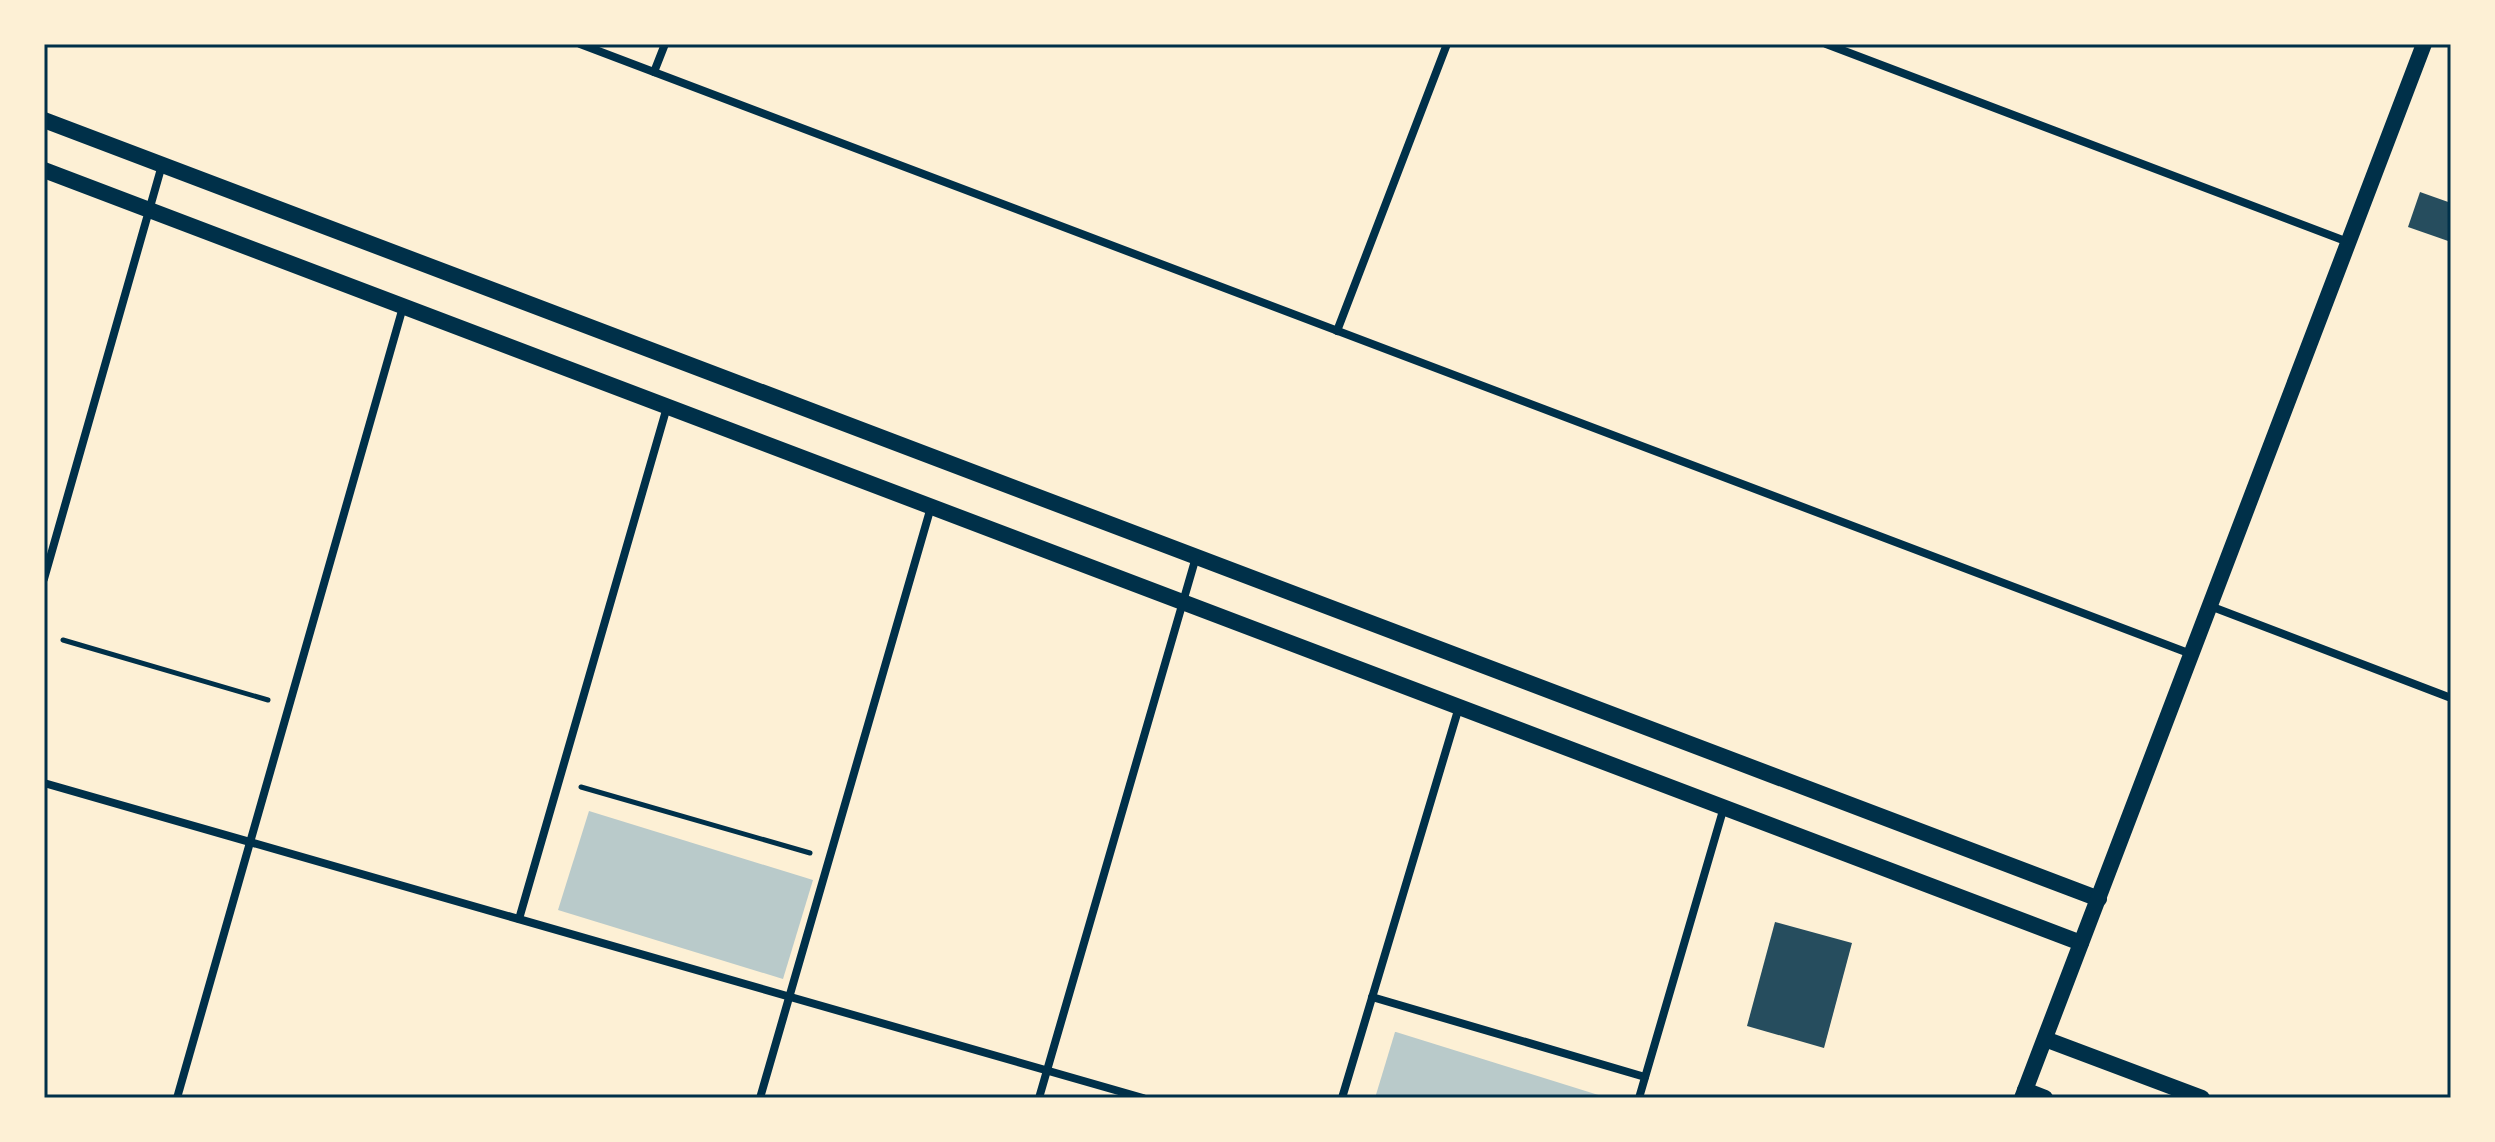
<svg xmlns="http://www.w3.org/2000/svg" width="2495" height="1142" font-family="'DM Sans',sans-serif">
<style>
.green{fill:#b9caca}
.building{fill:#264d5e}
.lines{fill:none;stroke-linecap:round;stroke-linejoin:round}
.path{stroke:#003049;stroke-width:5}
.minor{stroke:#003049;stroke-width:8}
.secondary{stroke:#003049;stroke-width:16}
.neatline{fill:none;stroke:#003049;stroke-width:3}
</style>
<rect width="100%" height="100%" fill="#fdf0d5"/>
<g class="green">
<polygon points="589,811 813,880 783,979 558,910"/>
<polygon points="1395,1032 1396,1032 1608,1098 1375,1098"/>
</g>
<g class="building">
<polygon points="2420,192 2451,203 2451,242 2408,227"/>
<polygon points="1775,922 1852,943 1824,1048 1747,1026"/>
</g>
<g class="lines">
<g class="path">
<polyline points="63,640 268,700"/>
<polyline points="581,787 810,853"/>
</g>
<g class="minor">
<polyline points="580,44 2191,654"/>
<polyline points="1826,44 2348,242"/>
<polyline points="654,72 665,44"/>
<polyline points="1337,331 1447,44"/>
<polyline points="44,579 162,165"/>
<polyline points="2210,606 2451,698"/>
<polyline points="44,783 1143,1098"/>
<polyline points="519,919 667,407"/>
<polyline points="1372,997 1645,1077"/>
<polyline points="177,1098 403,307"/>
<polyline points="760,1098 931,507"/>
<polyline points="1039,1098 1196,557"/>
<polyline points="1342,1098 1459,707"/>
<polyline points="1639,1098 1724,807"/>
</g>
<g class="secondary">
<polyline points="44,120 2099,899"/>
<polyline points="44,170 2081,943"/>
<polyline points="2045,1039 2202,1098"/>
<polyline points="2025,1090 2045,1098"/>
<polyline points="2022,1098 2424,44"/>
</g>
</g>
<rect width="2495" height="1142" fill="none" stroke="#fdf0d5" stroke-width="92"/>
<rect x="46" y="46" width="2403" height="1050" class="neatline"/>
</svg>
